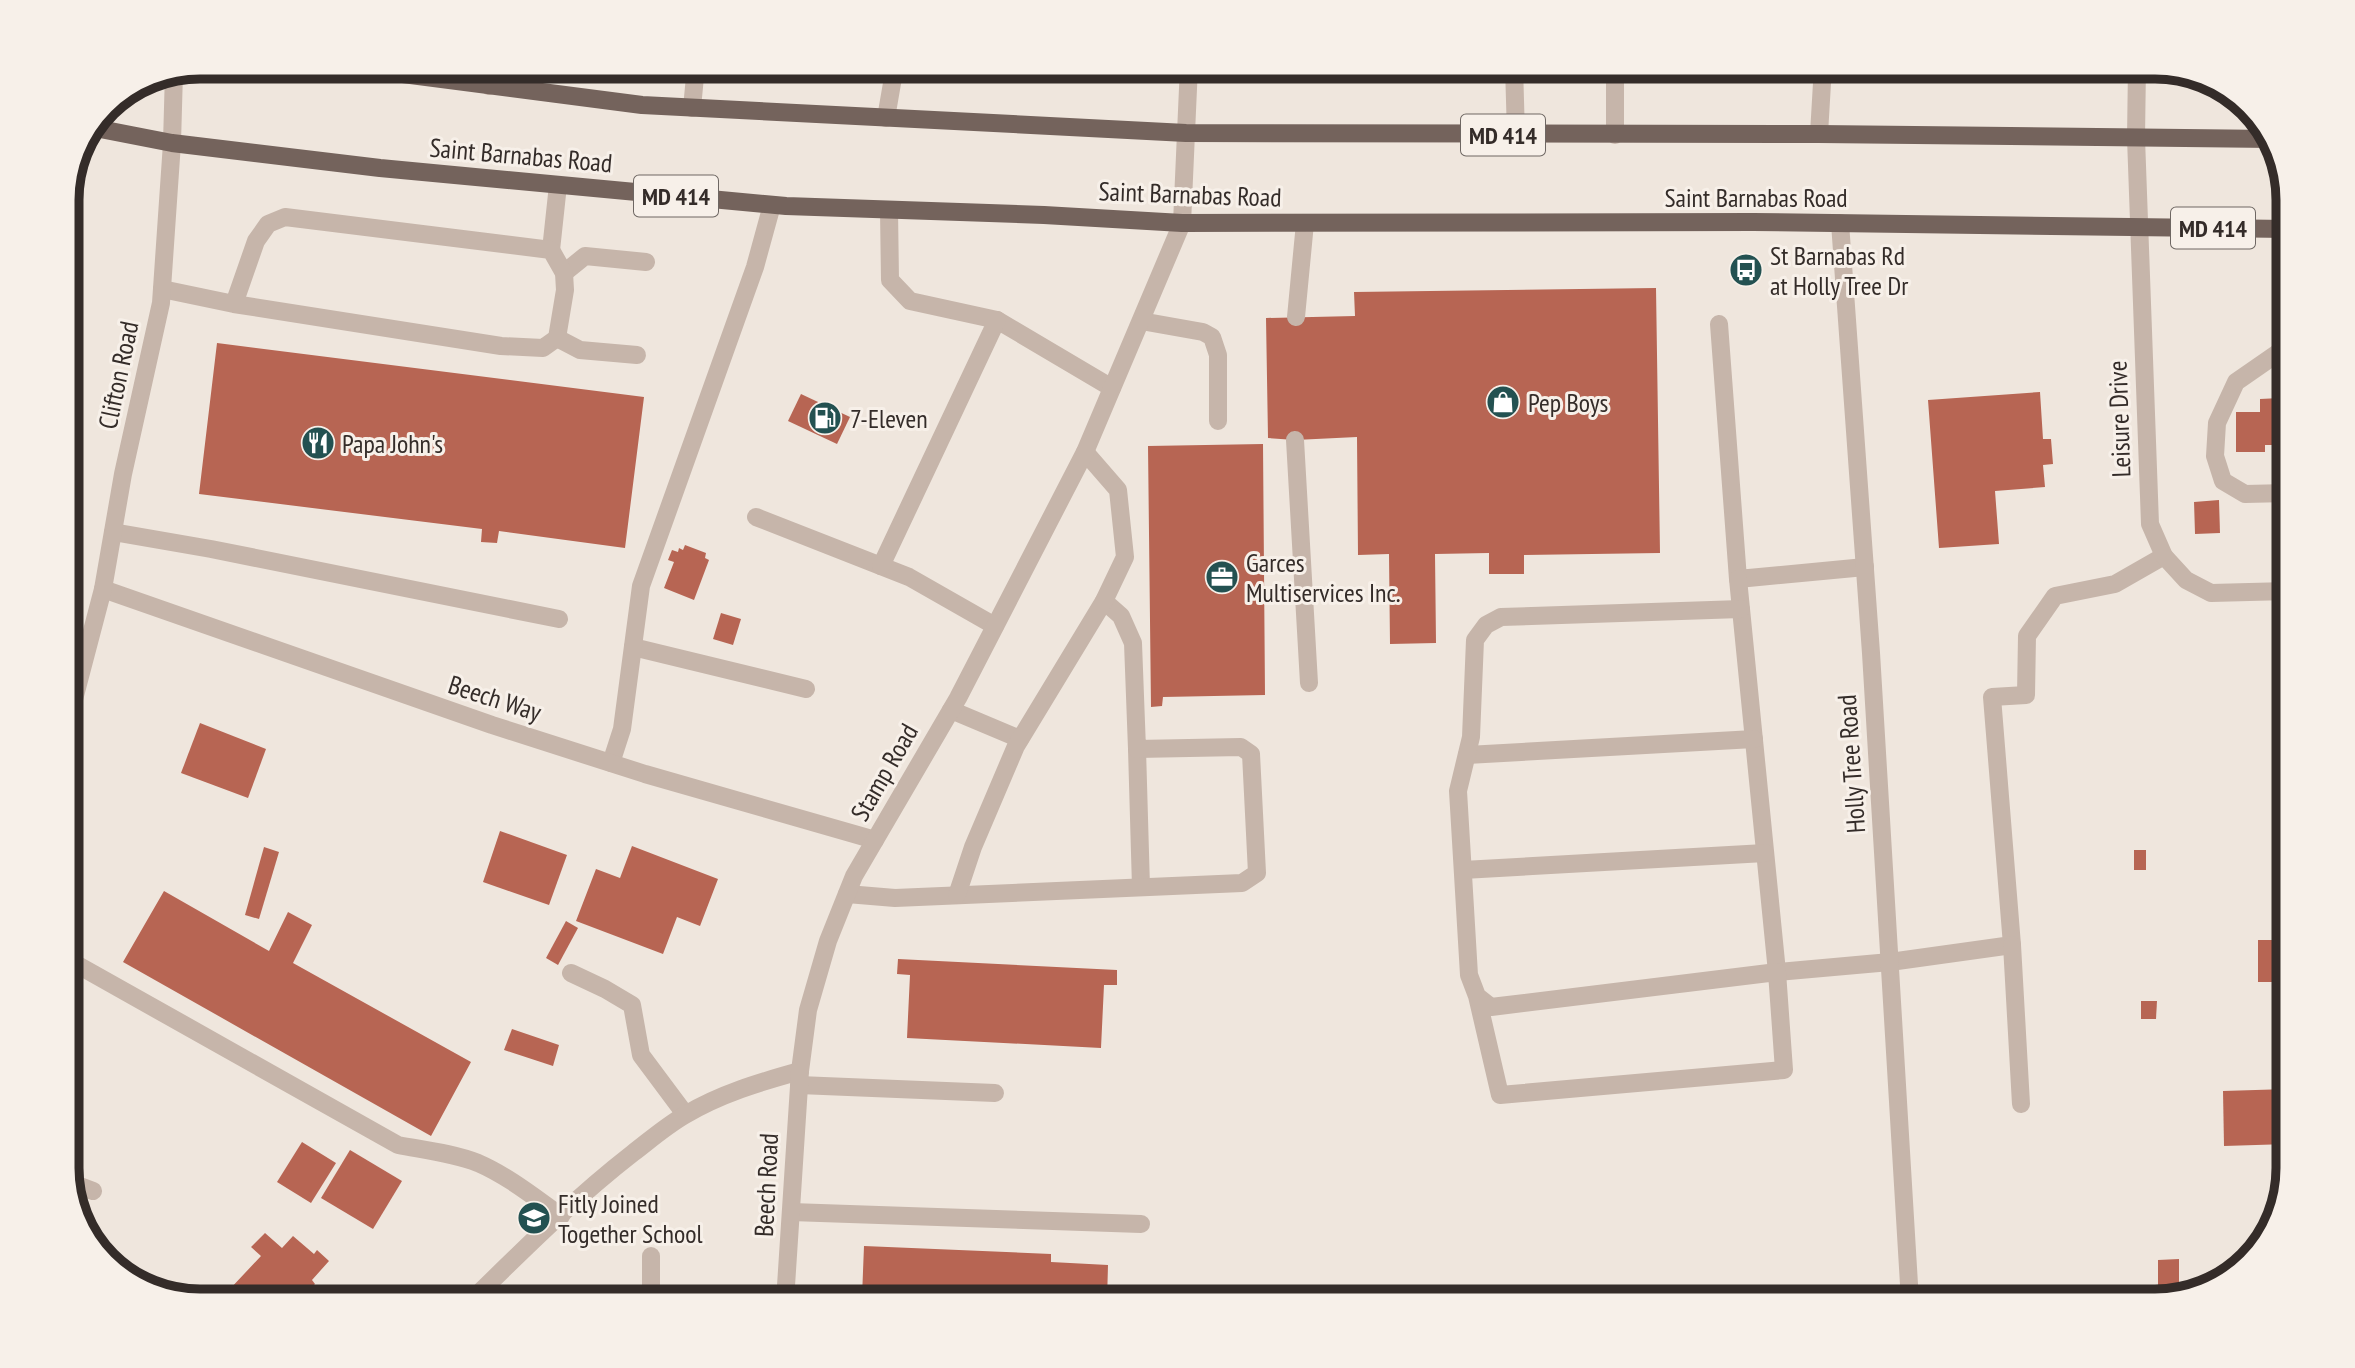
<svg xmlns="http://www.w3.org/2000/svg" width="2355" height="1368" font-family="'PT Sans Narrow',sans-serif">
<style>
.building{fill:#b76553}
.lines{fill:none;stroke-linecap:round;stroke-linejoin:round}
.service{stroke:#c6b5aa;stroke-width:18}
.minor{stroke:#c6b5aa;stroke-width:18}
.tertiary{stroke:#c6b5aa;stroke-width:18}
.primary{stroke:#74635c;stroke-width:18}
.labels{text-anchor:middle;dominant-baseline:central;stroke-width:6;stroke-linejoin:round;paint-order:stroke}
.shield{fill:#f7f0e9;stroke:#6e6763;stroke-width:2}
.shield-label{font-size:24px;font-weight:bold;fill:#342c29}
.street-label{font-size:26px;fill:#342c29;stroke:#f7f0e9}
.poi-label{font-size:26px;fill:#342c29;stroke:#f7f0e9;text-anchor:start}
.rim{fill:none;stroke:#342c29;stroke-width:9}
</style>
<rect width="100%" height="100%" fill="#efe6dd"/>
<g class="building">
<polygon points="1656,288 1660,553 1524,555 1524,574 1489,574 1489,553 1435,554 1436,643 1390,644 1389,554 1358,555 1357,437 1295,440 1268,438 1266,318 1355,316 1354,292"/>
<polygon points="217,343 644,397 625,548 499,531 497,543 481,542 482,529 199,494"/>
<polygon points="2040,392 2043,439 2051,439 2053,464 2043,465 2045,487 1995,491 1999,544 1939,548 1928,400"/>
<polygon points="2288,392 2288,445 2265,445 2265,452 2236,452 2236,412 2260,412 2260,399 2280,398 2280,393"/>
<polygon points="801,394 850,417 837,444 788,421"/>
<polygon points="1263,444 1265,695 1163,697 1162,706 1151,707 1148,446"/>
<polygon points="2219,500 2220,533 2195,534 2194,502"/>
<polygon points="685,545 706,553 705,558 709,560 694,600 664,588 674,562 668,560 672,550 678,552 679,548 683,550"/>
<polygon points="721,613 741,619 733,645 713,639"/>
<polygon points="200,723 266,749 248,798 181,773"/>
<polygon points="2281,774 2288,774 2288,856 2282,856"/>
<polygon points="500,831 567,855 549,905 483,882"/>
<polygon points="632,846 718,879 700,926 677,917 663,954 576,921 596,869 620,878"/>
<polygon points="264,847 279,852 259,919 245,915"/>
<rect x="2134" y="850" width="12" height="20"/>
<polygon points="164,891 269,951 288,912 312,925 293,963 471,1062 431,1136 123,962"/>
<polygon points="566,921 578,928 558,965 546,958"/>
<rect x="2258" y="940" width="30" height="42"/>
<polygon points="898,959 1117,970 1117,985 1104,985 1101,1048 907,1038 910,975 897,974"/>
<polygon points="2141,1001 2157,1001 2156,1019 2141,1019"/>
<polygon points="512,1029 559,1045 553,1066 504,1050"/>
<polygon points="2288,1089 2288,1144 2224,1146 2223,1091"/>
<polygon points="302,1142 336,1163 311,1203 277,1182"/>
<polygon points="350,1150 402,1181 373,1229 321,1198"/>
<polygon points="265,1233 282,1248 293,1236 314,1254 317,1250 329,1261 312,1280 315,1284 298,1301 240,1301 228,1291 261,1256 251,1247"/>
<polygon points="864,1246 1051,1254 1051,1262 1108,1265 1107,1301 869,1301 870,1298 862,1297"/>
<polygon points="2179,1259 2179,1286 2158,1286 2158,1260"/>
</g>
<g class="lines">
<g class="service">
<polyline points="1514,66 1516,135"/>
<polyline points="489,86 492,66"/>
<polyline points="692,108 696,66"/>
<polyline points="886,118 895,66"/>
<polyline points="1186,133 1189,66"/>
<polyline points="1819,134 1823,66"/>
<polyline points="1615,135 1615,66"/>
<polyline points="2136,138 2137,66"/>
<polyline points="551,250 558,185"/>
<polyline points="564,273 585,256 646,262"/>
<polyline points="162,289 234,304 501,346 543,348 557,338 565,290 564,273 551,250 285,217 268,224 256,241 234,304"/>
<polyline points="1296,317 1305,223"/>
<polyline points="997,320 1112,388"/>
<polyline points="1141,321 1203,332 1212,337 1218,355 1218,421"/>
<polyline points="1719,324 1738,579 1865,567"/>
<polyline points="557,338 580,350 637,355"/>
<polyline points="2288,346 2236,382 2217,423 2215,456 2223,481 2245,494 2288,493"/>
<polyline points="1295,440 1309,683"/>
<polyline points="756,517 909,577 995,626"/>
<polyline points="113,532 211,549 559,619"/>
<polyline points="881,566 997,320 910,301 890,280 889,210"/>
<polyline points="1738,579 1777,972 1890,962 2012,945 1992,697 2026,695 2027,636 2055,596 2115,584 2164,556"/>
<polyline points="633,647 806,689"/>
<polyline points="951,710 1020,739"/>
<polyline points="1137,749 1141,887"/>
<polyline points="1467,755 1754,739"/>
<polyline points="611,763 622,729 641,586 755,267 772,205"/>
<polyline points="1463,870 1765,853"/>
<polyline points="847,894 895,898 1242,883 1257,873 1251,754 1241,747 1137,749 1133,643 1121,616 1104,601"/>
<polyline points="957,895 973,847 1016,746 1104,601 1125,557 1118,490 1085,452"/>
<polyline points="2012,945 2021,1104"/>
<path d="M67 959 398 1145C424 1150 452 1153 478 1163 508 1176 534 1197 561 1216"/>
<polyline points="571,973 605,989 632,1005 641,1055 685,1114"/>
<polyline points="1477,996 1500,1095 1784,1070 1777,972 1491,1007 1477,996 1469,975 1458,791 1471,737 1475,640 1486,625 1501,617 1741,609"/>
<polyline points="799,1085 995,1093"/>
<polyline points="69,1182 93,1191"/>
<polyline points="791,1212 1141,1224"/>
<polyline points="651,1256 651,1301"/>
</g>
<g class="minor">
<polyline points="2136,138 2150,524 2164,556 2186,580 2211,593 2288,591"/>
<polyline points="1840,223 1871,653 1910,1301"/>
<polyline points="103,589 492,725 645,774 875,840"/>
<polyline points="67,726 103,589 123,474 161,303 172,143 174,72"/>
<path d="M471 1301C523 1250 575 1198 633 1153 650 1140 666 1126 685 1115 720 1094 760 1082 800 1071"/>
</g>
<polyline class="tertiary" points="785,1301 800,1071 808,1010 828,941 854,876 958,698 1085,452 1182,223 1186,133"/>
<g class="primary">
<polyline points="341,66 642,105 1186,133 1819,134 2272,139"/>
<polyline points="95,128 172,143 380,168 786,206 1044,215 1182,223 1753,222 2288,229"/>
</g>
</g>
<defs>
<symbol id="bus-disc" viewBox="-11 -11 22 22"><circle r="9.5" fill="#235151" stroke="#f7f0e9"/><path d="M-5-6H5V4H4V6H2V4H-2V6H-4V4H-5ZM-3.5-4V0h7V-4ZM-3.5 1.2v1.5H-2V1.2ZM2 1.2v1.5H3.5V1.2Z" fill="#fff"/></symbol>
<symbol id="shop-disc" viewBox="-11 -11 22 22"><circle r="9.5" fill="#235151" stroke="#f7f0e9"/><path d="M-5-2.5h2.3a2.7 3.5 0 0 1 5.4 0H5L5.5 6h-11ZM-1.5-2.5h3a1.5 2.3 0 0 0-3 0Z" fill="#fff"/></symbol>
<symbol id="fuel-disc" viewBox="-11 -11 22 22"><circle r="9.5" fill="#235151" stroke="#f7f0e9"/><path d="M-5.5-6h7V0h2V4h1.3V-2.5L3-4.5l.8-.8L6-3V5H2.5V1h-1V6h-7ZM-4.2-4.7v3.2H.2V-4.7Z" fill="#fff"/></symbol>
<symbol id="restaurant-disc" viewBox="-11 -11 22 22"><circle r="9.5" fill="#235151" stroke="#f7f0e9"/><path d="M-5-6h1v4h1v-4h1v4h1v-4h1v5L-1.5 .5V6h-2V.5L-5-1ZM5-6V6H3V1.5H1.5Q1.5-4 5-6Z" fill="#fff"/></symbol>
<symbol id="office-disc" viewBox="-11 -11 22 22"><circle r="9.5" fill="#235151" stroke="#f7f0e9"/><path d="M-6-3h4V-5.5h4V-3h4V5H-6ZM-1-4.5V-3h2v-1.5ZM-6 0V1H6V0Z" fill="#fff"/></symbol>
<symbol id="school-disc" viewBox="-11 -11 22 22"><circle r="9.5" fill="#235151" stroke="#f7f0e9"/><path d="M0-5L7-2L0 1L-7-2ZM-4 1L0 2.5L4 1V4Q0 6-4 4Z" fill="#fff"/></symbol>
</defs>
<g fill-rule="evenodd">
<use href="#bus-disc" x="1727" y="251" width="38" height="38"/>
<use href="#shop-disc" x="1484" y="383" width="38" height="38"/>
<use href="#fuel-disc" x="806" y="399" width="38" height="38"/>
<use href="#restaurant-disc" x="299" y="424" width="38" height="38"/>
<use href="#office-disc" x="1203" y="558" width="38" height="38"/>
<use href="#school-disc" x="515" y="1199" width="38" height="38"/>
</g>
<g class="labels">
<g class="shield">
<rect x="1461" y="114.5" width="84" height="41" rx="5"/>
<rect x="634" y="175.5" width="84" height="41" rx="5"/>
<rect x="2171" y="207.5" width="84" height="41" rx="5"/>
</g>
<g class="shield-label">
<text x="1503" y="135">MD 414</text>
<text x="676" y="196">MD 414</text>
<text x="2213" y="228">MD 414</text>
</g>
<g class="street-label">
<text transform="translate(521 155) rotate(5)">Saint Barnabas Road</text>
<text transform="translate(1190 194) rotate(2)">Saint Barnabas Road</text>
<text x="1756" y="197">Saint Barnabas Road</text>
<text transform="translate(118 375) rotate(-78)">Clifton Road</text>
<text transform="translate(2119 419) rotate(-92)">Leisure Drive</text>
<text transform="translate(495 698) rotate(18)">Beech Way</text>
<text transform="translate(1851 764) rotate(-94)">Holly Tree Road</text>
<text transform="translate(884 772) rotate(-60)">Stamp Road</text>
<text transform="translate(766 1185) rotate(-87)">Beech Road</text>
</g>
<g class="poi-label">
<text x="1770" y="255">St Barnabas Rd<tspan x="1770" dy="30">at Holly Tree Dr</tspan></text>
<text x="1528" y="402">Pep Boys</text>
<text x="850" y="418">7-Eleven</text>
<text x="342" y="443">Papa John's</text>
<text x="1246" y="562">Garces<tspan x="1246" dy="30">Multiservices Inc.</tspan></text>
<text x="558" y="1203">Fitly Joined<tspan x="558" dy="30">Together School</tspan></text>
</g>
</g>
<path d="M0 0H2355V1368H0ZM200 79H2155A121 121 0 0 1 2276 200V1168A121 121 0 0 1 2155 1289H200A121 121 0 0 1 79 1168V200A121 121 0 0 1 200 79Z" fill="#f7f0e9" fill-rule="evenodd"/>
<path class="rim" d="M200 79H2155A121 121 0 0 1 2276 200V1168A121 121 0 0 1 2155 1289H200A121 121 0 0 1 79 1168V200A121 121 0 0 1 200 79Z"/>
</svg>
